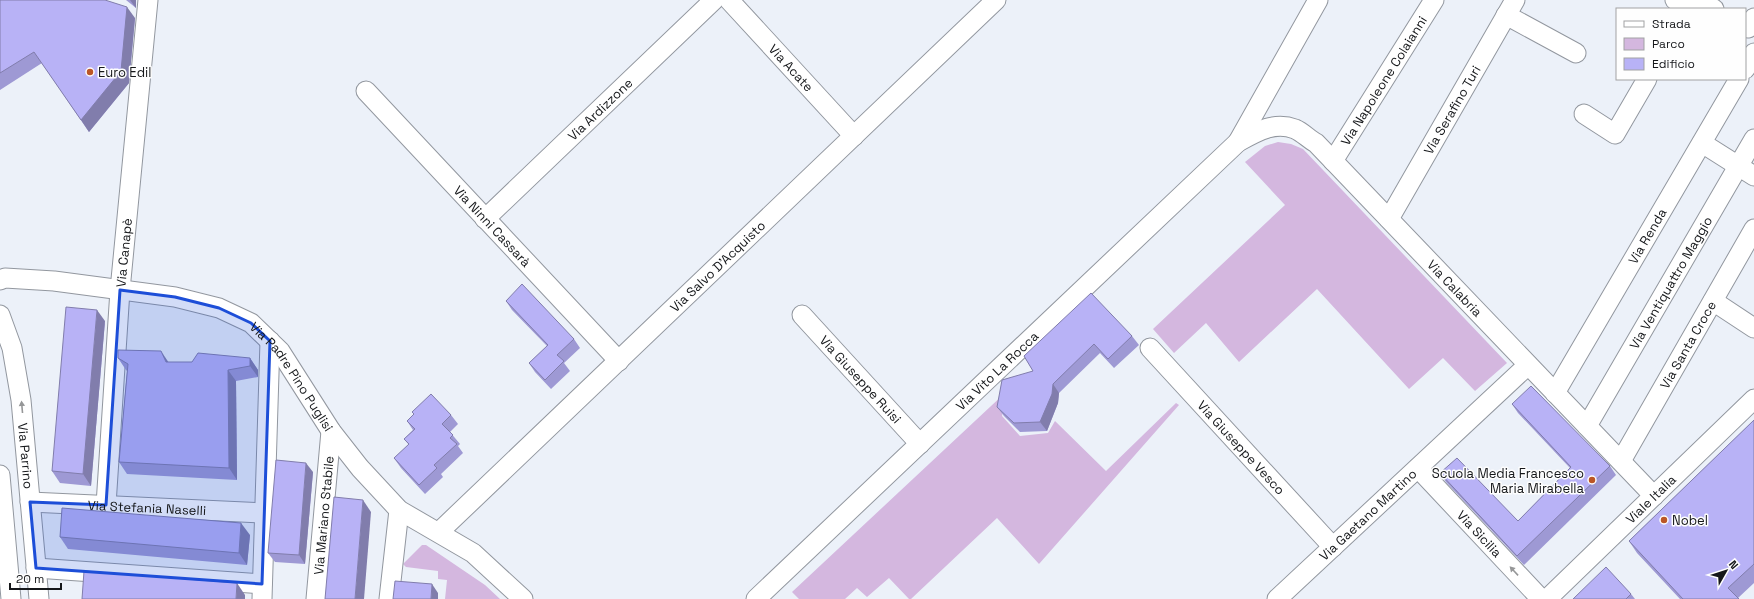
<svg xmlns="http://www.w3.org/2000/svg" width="1754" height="599" font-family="'Space Grotesk',sans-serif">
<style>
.green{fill:#d4b7df}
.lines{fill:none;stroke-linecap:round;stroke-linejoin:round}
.minor-casing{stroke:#92979f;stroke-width:21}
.minor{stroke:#fff;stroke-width:19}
.wall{fill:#9e99d4}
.shaded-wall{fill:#817dac}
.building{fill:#b8b2f6;stroke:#817dac}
.oneway{fill:#969798}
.marked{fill:#1d4ed8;fill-opacity:0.2;stroke:#1d4ed8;stroke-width:3;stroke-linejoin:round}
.poi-dot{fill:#bb5626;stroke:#fefefe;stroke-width:1.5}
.labels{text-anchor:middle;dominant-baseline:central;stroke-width:3;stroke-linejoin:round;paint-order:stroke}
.street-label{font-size:13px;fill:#15171a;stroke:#fefefe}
.poi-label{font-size:13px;fill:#15171a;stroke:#fefefe;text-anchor:start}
</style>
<rect width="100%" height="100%" fill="#ecf1f9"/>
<g class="green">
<polygon points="1278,142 1291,144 1303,149 1507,363 1475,391 1443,358 1409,389 1317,289 1239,362 1206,323 1174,353 1153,329 1285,205 1245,162 1265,146"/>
<polygon points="1006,392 1002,416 1020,436 1048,433 1055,421 1106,471 1176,403 1179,405 1039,564 997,518 911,599 909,599 889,578 867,597 857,588 845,599 799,599 792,592"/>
<polygon points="422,545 426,545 485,585 500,599 445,599 447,580 438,579 438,571 406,567 403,564"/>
</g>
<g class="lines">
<defs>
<g id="minor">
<path id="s1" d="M729 0 854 136"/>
<polyline points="1675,0 1691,9"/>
<polyline points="1698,0 1714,9"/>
<polyline points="1506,15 1576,53"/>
<polyline points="1748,28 1754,18"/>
<polyline points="1745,69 1754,53"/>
<path id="s2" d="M366 91 619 361"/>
<polyline points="1584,114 1615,134 1647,79"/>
<polyline points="1238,142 1318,0"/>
<polyline points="1702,143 1754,176"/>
<path id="s3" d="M1333 161 1434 0"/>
<path id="s4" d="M485 219 714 0"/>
<path id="s5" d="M1389 219 1515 0"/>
<path id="s6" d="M0 280 5 278 54 281 175 297 219 308 251 323 280 351 331 431 360 468 399 510 473 553 523 599"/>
<polyline points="1713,301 1754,328"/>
<path id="s7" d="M0 315 12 348 21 400 39 599"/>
<path id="s8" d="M802 315 920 444"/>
<path id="s9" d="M1150 348 1333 547"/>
<path id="s10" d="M1555 393 1739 79"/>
<path id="s11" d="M1587 426 1754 139"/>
<path id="s12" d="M1621 461 1754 229"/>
<path id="s13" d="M1418 468 1541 599"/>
<polyline points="0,475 11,599"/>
<path id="s14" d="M30 502 264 513"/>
<path id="s15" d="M106 505 120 290 148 0"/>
<path id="s16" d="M439 532 996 0"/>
<polyline points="36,568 262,584"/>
<polyline points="262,599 270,341"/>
<path id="s17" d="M316 599 331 431"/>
<polyline points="389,599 399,510"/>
<path id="s18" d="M756 599 1238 142C1256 132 1274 121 1295 129 1302 132 1309 139 1316 143L1654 496"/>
<path id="s19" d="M1277 599 1528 365"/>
<path id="s20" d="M1547 599 1754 399"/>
</g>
</defs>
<use href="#minor" class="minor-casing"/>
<use href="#minor" class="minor"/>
</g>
<g class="wall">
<polygon points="0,0 135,18 129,83 89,132 42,63 0,90"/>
<polygon points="126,0 136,0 136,8"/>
<polygon points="506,301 574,339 580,348 564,363 570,371 551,389 535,372 529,363 547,346 512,310"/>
<polygon points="105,321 91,486 60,483 52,471"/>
<polygon points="1132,336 1139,345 1114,368 1100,353 1059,393 1058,403 1047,431 1020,432 1004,416 997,407 1033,371 1024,356"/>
<polygon points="118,358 169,362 192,362 250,358 258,370 258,377 236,381 237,480 127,474 119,462 127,371 126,370"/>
<polygon points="1512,404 1610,466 1616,475 1524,565 1446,482 1440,473 1518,521 1570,468 1518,413"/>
<polygon points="412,412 451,415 458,424 450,432 460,444 458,446 463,453 441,474 443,477 425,494 401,468 394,458 409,445 404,439 413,430 407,421 414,414"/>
<polygon points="1754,420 1754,583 1738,598 1739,599 1680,599 1637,553 1629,541"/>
<polygon points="313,472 305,564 275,562 268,553"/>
<polygon points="250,535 247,565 68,549 60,537"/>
<polygon points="1631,594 1635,599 1573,599"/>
</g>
<g class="shaded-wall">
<polygon points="130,0 136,0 136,8"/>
<polygon points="127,7 135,18 129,83 89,132 81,120"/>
<polygon points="97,310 105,321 91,486 83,474"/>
<polygon points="161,351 169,363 166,362"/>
<polygon points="250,358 258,370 258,377 250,366"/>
<polygon points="228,370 236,381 237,480 229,468"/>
<polygon points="1053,384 1059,393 1058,403 1047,431 1040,422"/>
<polygon points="306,463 313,472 305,564 299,555"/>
<polygon points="363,500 371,512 364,599 355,599"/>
<polygon points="241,523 250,535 247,565 239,553"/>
<polygon points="237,583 245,595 245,599 236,599"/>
<polygon points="432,584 438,593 438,599 431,599"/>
</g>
<g class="building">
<polygon points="0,0 105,0 127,7 121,71 81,120 34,52 0,73"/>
<polygon points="522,284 574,339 557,355 564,361 545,380 529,363 548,345 506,301"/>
<polygon points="1091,293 1132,336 1108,359 1094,344 1053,384 1052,394 1040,422 1014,423 997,407 1002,380 1033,371 1024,356"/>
<polygon points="66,307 97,310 83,474 52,471"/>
<polygon points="118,350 161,351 166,362 192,362 198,353 250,358 250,366 228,370 229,468 119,462 128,364 118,358"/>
<polygon points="1531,386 1610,466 1517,556 1440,473 1457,458 1518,521 1571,467 1512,404"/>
<polygon points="431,394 451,415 442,424 453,435 450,438 457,444 434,465 437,468 419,485 394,458 409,444 404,439 415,429 407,421 414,414 412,412"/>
<polygon points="1754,420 1754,564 1728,588 1739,599 1683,599 1629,541"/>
<polygon points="276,460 306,463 299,555 268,553"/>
<polygon points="334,497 363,500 355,599 325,599"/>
<polygon points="62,508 241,523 239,553 60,537"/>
<polygon points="1606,567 1631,594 1626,599 1573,599"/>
<polygon points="84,571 237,583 236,599 82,599"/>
<polygon points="395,581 432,584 431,599 393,599"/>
</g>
<defs><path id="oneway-solid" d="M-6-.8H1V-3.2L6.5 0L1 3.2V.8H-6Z"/></defs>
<g class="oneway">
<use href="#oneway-solid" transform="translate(22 407) rotate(-95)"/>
<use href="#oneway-solid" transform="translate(1514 571) rotate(-133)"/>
</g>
<path class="marked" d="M120 290 175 297 219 308 251 323 270 341 262 584 36 568 30 502 106 505Z"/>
<g class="poi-dot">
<circle cx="90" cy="72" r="4"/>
<circle cx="1592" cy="480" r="4"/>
<circle cx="1664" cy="520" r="4"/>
</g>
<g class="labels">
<g class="street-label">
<text stroke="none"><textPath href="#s1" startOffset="92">Via Acate</textPath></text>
<text stroke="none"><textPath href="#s3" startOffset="95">Via Napoleone Colaianni</textPath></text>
<text stroke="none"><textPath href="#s4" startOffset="159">Via Ardizzone</textPath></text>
<text stroke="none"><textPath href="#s5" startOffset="126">Via Serafino Turi</textPath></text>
<text stroke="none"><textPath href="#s2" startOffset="185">Via Ninni Cassarà</textPath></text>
<text stroke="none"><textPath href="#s10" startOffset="182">Via Renda</textPath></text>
<text stroke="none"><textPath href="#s15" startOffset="253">Via Canapè</textPath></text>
<text stroke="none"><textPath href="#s16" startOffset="385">Via Salvo D'Acquisto</textPath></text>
<text stroke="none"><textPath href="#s11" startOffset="166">Via Ventiquattro Maggio</textPath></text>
<text stroke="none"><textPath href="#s18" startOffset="951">Via Calabria</textPath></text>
<text stroke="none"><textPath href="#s12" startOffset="134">Via Santa Croce</textPath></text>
<text stroke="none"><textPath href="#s18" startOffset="332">Via Vito La Rocca</textPath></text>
<text stroke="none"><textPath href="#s6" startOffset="325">Via Padre Pino Puglisi</textPath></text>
<text stroke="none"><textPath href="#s8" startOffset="87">Via Giuseppe Ruisi</textPath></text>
<text stroke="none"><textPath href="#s9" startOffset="135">Via Giuseppe Vesco</textPath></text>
<text stroke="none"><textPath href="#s7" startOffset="144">Via Parrino</textPath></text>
<text stroke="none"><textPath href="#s20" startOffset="144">Viale Italia</textPath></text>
<text stroke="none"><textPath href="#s14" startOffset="117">Via Stefania Naselli</textPath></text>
<text stroke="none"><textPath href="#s17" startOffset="84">Via Mariano Stabile</textPath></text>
<text stroke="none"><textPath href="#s19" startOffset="124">Via Gaetano Martino</textPath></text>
<text stroke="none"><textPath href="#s13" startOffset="90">Via Sicilia</textPath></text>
</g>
<g class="poi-label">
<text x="98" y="72">Euro Edil</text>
<text x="1584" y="473" text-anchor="end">Scuola Media Francesco<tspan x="1584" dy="15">Maria Mirabella</tspan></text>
<text x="1672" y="520">Nobel</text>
</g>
</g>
<rect x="1616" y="8" width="130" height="72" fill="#fefefe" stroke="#a1a2a3"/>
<rect x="1624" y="21" width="20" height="6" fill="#ffffff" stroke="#a1a2a3"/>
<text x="1652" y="28" font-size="12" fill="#15171a">Strada</text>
<rect x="1624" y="38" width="20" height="12" fill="#d4b7df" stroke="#a1a2a3"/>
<text x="1652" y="48" font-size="12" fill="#15171a">Parco</text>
<rect x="1624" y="58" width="20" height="12" fill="#b8b2f6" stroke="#a1a2a3"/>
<text x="1652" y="68" font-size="12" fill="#15171a">Edificio</text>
<g transform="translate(1726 571) rotate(51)" stroke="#fefefe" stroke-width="3" paint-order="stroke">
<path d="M0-3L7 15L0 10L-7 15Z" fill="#15171a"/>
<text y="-6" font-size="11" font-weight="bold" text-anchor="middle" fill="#15171a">N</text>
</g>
<path d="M10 583v6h51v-6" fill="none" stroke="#15171a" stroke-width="2"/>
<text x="16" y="583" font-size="12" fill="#15171a" stroke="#fefefe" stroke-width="3" paint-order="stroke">20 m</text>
</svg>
